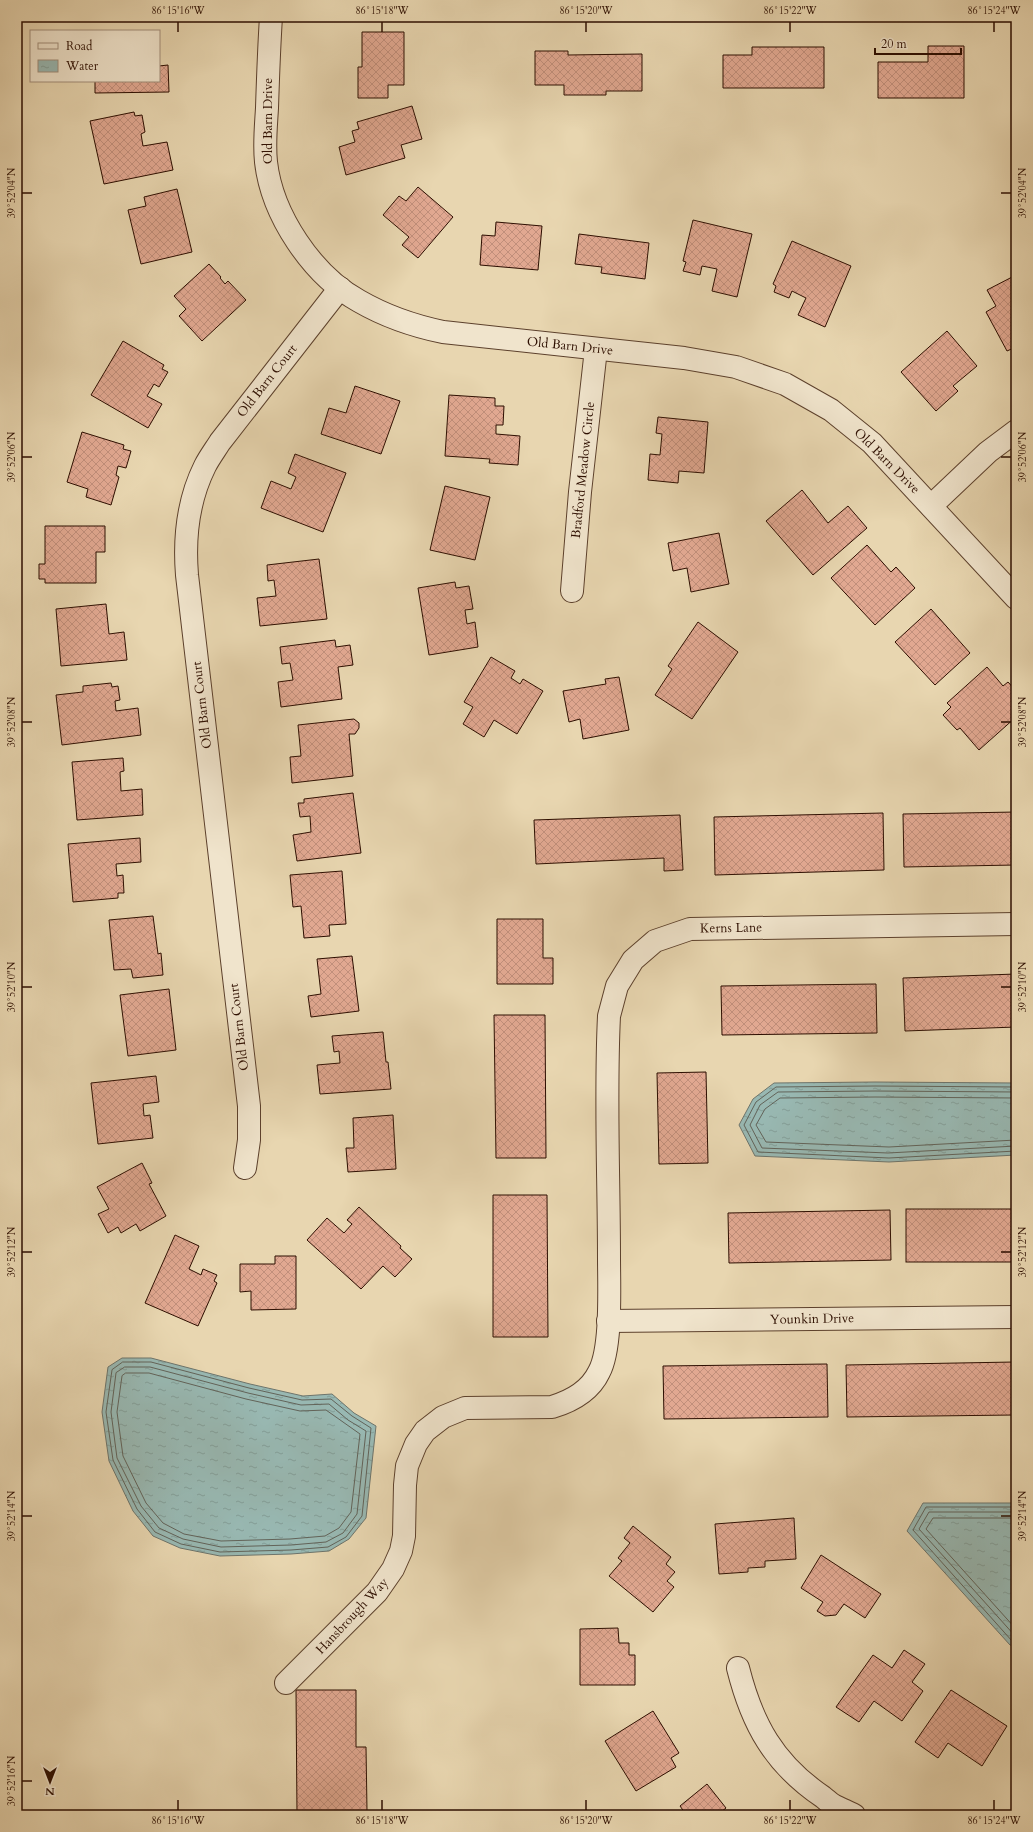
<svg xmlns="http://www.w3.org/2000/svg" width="1033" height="1832" font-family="Cardo,serif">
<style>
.water{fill:url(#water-ripples);stroke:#6d746b}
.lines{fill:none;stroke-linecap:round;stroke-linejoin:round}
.shore{stroke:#626359;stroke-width:1}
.building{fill:url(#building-cross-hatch);stroke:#2d0e00}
.minor-casing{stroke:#5c402c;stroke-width:24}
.minor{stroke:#f0e4cc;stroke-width:22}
.ticks{fill:none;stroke:#2d0e00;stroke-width:1.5}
.labels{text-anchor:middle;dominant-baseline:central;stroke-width:3;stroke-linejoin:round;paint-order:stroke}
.street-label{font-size:13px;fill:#2d0e00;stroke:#f0e4cc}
.neatline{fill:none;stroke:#2d0e00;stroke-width:1.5}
.ticks-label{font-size:10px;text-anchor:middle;fill:#2d0e00}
</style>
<defs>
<pattern id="water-ripples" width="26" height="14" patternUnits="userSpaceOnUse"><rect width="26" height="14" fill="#98b8b2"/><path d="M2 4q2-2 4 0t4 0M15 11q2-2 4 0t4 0" fill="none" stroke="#839d97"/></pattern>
<pattern id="building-cross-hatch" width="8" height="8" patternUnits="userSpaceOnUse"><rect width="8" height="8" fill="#e1a891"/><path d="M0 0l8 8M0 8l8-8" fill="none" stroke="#c18f7b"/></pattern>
</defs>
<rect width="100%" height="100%" fill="#e8d6b0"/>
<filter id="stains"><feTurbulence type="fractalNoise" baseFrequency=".005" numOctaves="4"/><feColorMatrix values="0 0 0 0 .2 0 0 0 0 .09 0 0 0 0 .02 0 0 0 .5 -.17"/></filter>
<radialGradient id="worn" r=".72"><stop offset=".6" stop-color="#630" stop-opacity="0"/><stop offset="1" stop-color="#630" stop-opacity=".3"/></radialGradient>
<g class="water">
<polygon points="875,1082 1016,1083 1016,1155 889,1162 755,1156 739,1125 753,1099 774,1083"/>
<polygon points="122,1358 151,1358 250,1384 303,1396 332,1394 354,1413 376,1426 366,1518 349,1539 329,1551 291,1554 220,1556 180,1548 153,1536 133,1511 109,1461 102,1412 108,1367"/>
<polygon points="923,1503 1016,1503 1016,1646 1010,1645 907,1531"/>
</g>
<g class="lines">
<g class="shore">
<polyline points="1016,1087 875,1086 776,1087 756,1102 744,1125 758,1152 889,1158 1016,1151"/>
<polyline points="1016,1092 875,1091 778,1092 760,1105 750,1125 762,1148 888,1153 1016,1146"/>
<polyline points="1016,1098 875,1097 780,1098 765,1109 756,1125 766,1142 889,1147 1016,1140"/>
<polygon points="123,1362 151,1362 249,1388 302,1400 331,1399 352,1416 371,1428 362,1516 346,1537 328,1547 291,1550 220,1552 181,1544 155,1532 137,1509 113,1460 106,1412 112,1370"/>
<polygon points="125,1367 150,1367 248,1393 301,1405 329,1404 348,1420 366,1431 357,1514 343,1533 326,1542 291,1545 221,1547 183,1539 159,1528 141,1506 117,1458 111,1412 116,1373"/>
<polygon points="126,1373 149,1373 246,1399 300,1411 326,1410 360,1434 351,1512 339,1528 325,1536 290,1539 221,1541 184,1534 163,1523 146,1503 123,1456 117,1412 122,1376"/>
<polyline points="1016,1507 926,1507 913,1530 1012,1641 1016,1642"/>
<polyline points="1016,1512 929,1512 919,1529 1016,1637"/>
<polyline points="1016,1518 933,1518 926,1529 1016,1629"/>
</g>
</g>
<g class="building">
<polygon points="362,32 404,32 404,85 388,85 388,98 358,98 358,67 362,67"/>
<polygon points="928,46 964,46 964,98 878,98 878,62 928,62"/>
<polygon points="752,47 824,47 824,88 723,88 723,55 752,55"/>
<polygon points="535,51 568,51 568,55 642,54 642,91 606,91 606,95 564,95 564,85 535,85"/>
<polygon points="168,65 169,92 95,93 95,81 159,81 159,66"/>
<polygon points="412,106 422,139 401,145 405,158 346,175 339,147 355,142 352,131 359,129 357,122"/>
<polygon points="134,112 135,116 142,115 145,132 141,134 143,146 167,142 173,170 104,184 90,121"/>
<polygon points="418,187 453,217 418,258 402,245 409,237 383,215 399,196 406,201"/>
<polygon points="177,189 192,252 141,264 128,210 146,206 144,197"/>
<polygon points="693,220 752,234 737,297 712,291 717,269 702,266 700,275 683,271 686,262 683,261"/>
<polygon points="496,222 542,226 538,270 480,265 482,235 495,236"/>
<polygon points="579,234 649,243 645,279 601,273 602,267 575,264"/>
<polygon points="792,241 851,266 825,327 798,315 806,298 792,291 789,298 774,292 776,286 773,284"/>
<polygon points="209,264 221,277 220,278 225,284 228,281 246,300 202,341 179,316 186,309 174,296"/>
<polygon points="1016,275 1016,347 1007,351 986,312 996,306 987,290"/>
<polygon points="947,331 977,366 953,386 958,391 936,411 901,372"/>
<polygon points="123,341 164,365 162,369 168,372 159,387 154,384 147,396 162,404 148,428 91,395"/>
<polygon points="355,386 400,401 381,454 321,434 329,408 346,413"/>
<polygon points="449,395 495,398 495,406 504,406 503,425 496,425 496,434 520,436 518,465 489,463 490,459 445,456"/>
<polygon points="658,417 708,422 704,473 679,471 678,483 648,480 650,454 660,455 662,434 656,433"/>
<polygon points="82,432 124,445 123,449 131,451 126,468 118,466 116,475 119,477 111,505 86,497 88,489 67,482"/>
<polygon points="295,454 346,473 323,532 261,508 271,481 291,489 296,477 288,473"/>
<polygon points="445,486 490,497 475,560 430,550"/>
<polygon points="802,490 828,523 848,506 867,528 813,575 766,521"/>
<polygon points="45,526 105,526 105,552 96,552 96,583 45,583 45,579 39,579 39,564 45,564"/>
<polygon points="719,533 729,584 691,592 687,568 673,571 668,543"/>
<polygon points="867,545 891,572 896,567 915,588 875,625 831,578"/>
<polygon points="319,559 327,619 260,626 257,598 276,596 274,580 268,581 267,565"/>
<polygon points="455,582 456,588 469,586 473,609 465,610 467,624 475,622 478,647 429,655 418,588"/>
<polygon points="106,604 109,634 124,632 127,660 61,666 56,609"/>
<polygon points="931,609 970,653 935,685 895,642"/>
<polygon points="698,622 738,652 692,719 655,695 672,669 668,666"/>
<polygon points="335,640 336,647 350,645 353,665 338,667 342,699 281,707 278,682 293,680 290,663 282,664 280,647"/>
<polygon points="491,657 515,671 511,678 520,684 523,679 543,691 517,734 494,720 484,737 463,724 473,707 464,702"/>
<polygon points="987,667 1003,686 1008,682 1016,691 1016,717 979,750 960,728 957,730 943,715 951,707 947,703"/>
<polygon points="619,677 629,730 583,739 580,719 569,722 563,691 606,684 605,679"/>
<polygon points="111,683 112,687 118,686 120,700 115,701 116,711 138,708 141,735 62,745 56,695 83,692 83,686"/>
<polygon points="354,719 359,723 359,728 355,734 349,734 353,776 292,783 290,757 301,756 298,725"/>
<polygon points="123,758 124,771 120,772 121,791 142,789 143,815 77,820 72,762"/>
<polygon points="353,793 361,853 297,861 293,835 311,832 310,816 300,817 298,803 304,803 304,799"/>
<polygon points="1016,812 1016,865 904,867 903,814"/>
<polygon points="883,813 884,870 715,875 714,817"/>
<polygon points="680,815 683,870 664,871 664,858 536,864 534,820"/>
<polygon points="140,838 141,862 116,864 117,876 123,875 124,893 118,893 118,898 73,902 68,844"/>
<polygon points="342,871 346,924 329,925 330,936 304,938 301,906 293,907 290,875"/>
<polygon points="153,916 158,954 161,953 163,975 133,978 131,969 114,970 109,920"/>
<polygon points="497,919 543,919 543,958 553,958 553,984 497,984"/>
<polygon points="352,956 359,1011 311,1017 308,996 321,994 317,959"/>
<polygon points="1016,974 1016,1027 905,1031 903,978"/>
<polygon points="876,984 877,1033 722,1035 721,986"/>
<polygon points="169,989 176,1050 128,1056 120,995"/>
<polygon points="494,1015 545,1015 546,1158 496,1158"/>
<polygon points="383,1032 386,1062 388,1062 391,1089 320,1094 317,1065 340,1063 339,1051 334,1052 332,1036"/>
<polygon points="706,1072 708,1163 659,1164 657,1073"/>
<polygon points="156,1076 159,1102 143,1104 144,1116 150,1115 153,1138 98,1144 91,1083"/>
<polygon points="393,1115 396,1169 348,1172 346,1148 354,1148 353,1118"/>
<polygon points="142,1163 152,1183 149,1184 166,1216 140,1231 136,1224 121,1233 118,1227 108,1233 98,1214 109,1209 97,1187"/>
<polygon points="493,1195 547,1195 548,1337 493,1337"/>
<polygon points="359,1207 401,1246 400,1248 412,1259 395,1277 383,1266 361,1289 307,1240 327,1218 344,1233 352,1224 347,1220"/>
<rect x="906" y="1209" width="110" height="53"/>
<polygon points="890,1210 891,1260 729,1263 728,1213"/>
<polygon points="175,1235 199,1246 189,1269 201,1275 203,1269 217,1275 214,1281 217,1283 198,1326 145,1303"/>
<polygon points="275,1256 296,1256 296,1309 251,1310 251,1291 240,1292 240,1264 275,1264"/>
<polygon points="1014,1362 1014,1415 847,1417 846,1365"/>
<polygon points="827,1364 828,1417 664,1419 663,1366"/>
<polygon points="794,1518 796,1559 765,1561 765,1567 748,1568 748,1572 719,1574 715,1524"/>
<polygon points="633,1526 671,1557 666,1564 675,1572 667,1581 674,1587 653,1612 609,1576 622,1561 618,1558 630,1543 624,1538"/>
<polygon points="821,1555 881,1594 865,1618 844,1604 836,1615 825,1616 817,1611 823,1602 801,1588"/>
<polygon points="618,1628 619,1643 629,1643 629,1655 635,1655 635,1685 580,1685 580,1629"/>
<polygon points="904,1650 925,1664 912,1682 923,1691 902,1721 874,1701 859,1722 836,1707 873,1655 892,1668"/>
<polygon points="296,1690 356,1690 356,1747 366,1747 367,1811 355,1811 355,1815 297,1815"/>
<polygon points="951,1690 1007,1726 982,1766 948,1743 938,1758 915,1742"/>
<polygon points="653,1711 679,1753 671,1758 676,1767 636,1791 605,1741"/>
<polygon points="707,1784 726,1808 717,1815 682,1815 685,1813 680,1806"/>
</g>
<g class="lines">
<defs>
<g id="minor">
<path d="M271 17C269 47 268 77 267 108 266 126 264 144 266 162 272 215 312 275 359 301 385 316 414 326 443 332L684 358 736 367 785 384 831 410 872 443 1016 598"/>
<polyline points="931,506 988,452 1016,431"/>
<polyline points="572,591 580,492 596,349"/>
<path d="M245 1168 249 1140V1106L187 575C184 538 188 500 205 466 209 458 215 450 220 442L340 288"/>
<polyline points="608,1321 1016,1317"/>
<path d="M738 1668C752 1724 774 1764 823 1797 827 1800 830 1804 835 1806 841 1809 848 1812 854 1815"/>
<path d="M286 1683 377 1592 393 1569 401 1551 404 1536 405 1485 407 1466 416 1444 425 1431 443 1417 465 1408 552 1407C572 1401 590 1391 599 1372 612 1348 609 1287 609 1258 609 1178 605 1097 609 1016L617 986 633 960 655 941 690 929 1016 924"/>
</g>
</defs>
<use href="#minor" class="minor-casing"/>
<use href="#minor" class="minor"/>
</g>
<path class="ticks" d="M178 22V32M382 22V32M586 22V32M790 22V32M994 22V32M22 193H32M1001 193H1011M22 457H32M1001 457H1011M22 722H32M1001 722H1011M22 987H32M1001 987H1011M22 1252H32M1001 1252H1011M22 1516H32M1001 1516H1011M22 1781H32M178 1800V1810M382 1800V1810M586 1800V1810M790 1800V1810M994 1800V1810"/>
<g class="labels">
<g class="street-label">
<text transform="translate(268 121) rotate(-90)">Old Barn Drive</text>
<text transform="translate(570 346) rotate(6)">Old Barn Drive</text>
<text transform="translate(267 381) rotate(-52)">Old Barn Court</text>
<text transform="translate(887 461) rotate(45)">Old Barn Drive</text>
<text transform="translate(583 470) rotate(-84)">Bradford Meadow Circle</text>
<text transform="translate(202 705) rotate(-97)">Old Barn Court</text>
<text transform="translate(731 928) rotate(-1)">Kerns Lane</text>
<text transform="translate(239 1027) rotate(-97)">Old Barn Court</text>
<text transform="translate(812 1319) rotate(-1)">Younkin Drive</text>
<text transform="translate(352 1616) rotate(-47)">Hansbrough Way</text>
</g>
</g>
<rect width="1033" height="1832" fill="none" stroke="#e8d6b0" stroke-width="44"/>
<rect x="30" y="30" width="130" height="52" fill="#f0e4cc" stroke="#a28e7a"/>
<rect x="38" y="43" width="20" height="6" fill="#f0e4cc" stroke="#a28e7a"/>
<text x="66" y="50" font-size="12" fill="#2d0e00">Road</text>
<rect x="38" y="60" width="20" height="12" fill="url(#water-ripples)" stroke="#a28e7a"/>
<text x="66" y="70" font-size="12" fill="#2d0e00">Water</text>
<g transform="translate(50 1782) rotate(180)" stroke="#f0e4cc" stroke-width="3" paint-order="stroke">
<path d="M0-3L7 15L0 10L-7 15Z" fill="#2d0e00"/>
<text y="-6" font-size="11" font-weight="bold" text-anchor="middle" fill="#2d0e00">N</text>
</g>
<path d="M875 48v6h86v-6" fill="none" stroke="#2d0e00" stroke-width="2"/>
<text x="881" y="48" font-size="12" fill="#2d0e00" stroke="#f0e4cc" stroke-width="3" paint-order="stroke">20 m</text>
<rect x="22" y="22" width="989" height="1788" class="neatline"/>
<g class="ticks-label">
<text x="178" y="14">86°15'16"W</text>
<text x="382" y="14">86°15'18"W</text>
<text x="586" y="14">86°15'20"W</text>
<text x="790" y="14">86°15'22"W</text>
<text x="994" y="14">86°15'24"W</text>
<text transform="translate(1022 193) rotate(-90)" y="4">39°52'04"N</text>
<text transform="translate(11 193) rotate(-90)" y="4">39°52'04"N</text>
<text transform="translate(1022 457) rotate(-90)" y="4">39°52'06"N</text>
<text transform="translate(11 457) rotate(-90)" y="4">39°52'06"N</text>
<text transform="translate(11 722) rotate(-90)" y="4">39°52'08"N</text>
<text transform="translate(1022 722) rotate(-90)" y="4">39°52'08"N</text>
<text transform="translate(11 987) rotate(-90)" y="4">39°52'10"N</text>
<text transform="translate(1022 987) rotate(-90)" y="4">39°52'10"N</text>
<text transform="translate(11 1252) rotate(-90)" y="4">39°52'12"N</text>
<text transform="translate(1022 1252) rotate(-90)" y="4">39°52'12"N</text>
<text transform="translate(1022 1516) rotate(-90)" y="4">39°52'14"N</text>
<text transform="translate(11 1516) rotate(-90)" y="4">39°52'14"N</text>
<text transform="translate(11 1781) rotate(-90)" y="4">39°52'16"N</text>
<text x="178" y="1824">86°15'16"W</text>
<text x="382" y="1824">86°15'18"W</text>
<text x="586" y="1824">86°15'20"W</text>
<text x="790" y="1824">86°15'22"W</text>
<text x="994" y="1824">86°15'24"W</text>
</g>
<rect width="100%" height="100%" filter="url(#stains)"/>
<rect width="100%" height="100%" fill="url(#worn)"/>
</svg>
